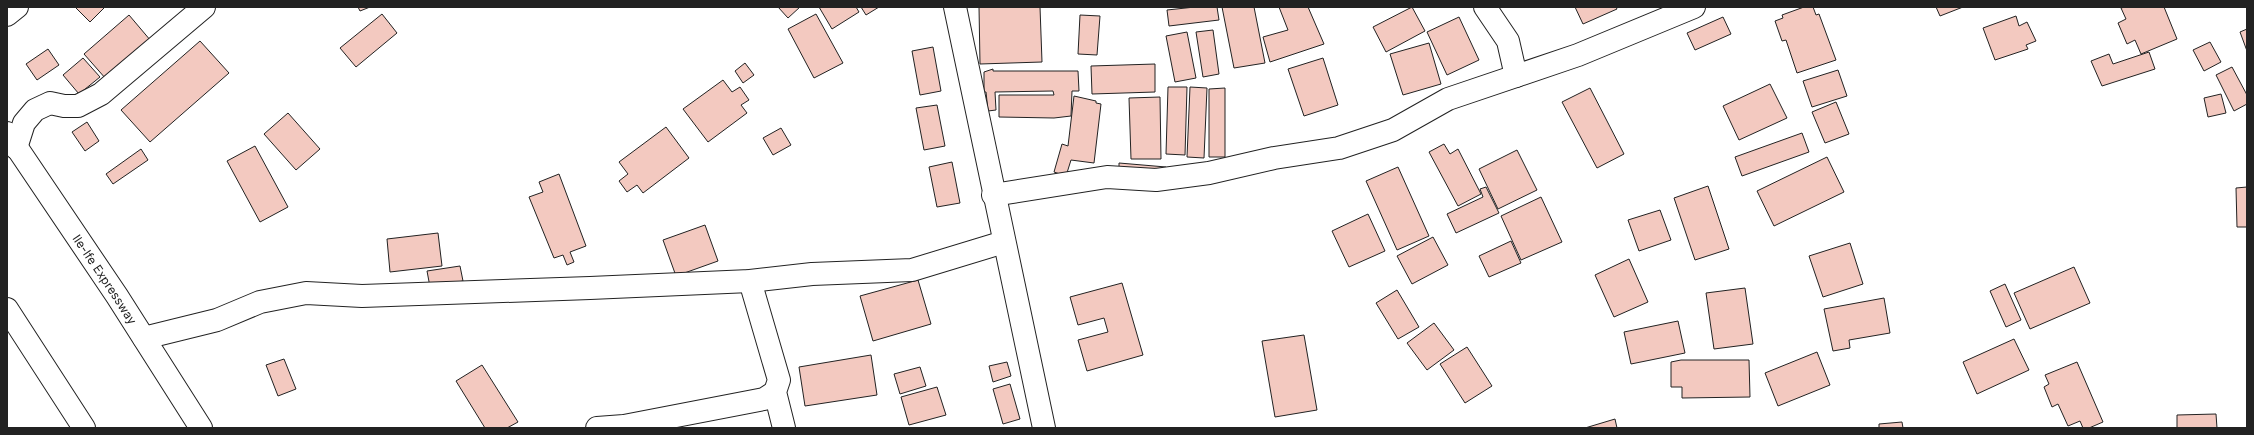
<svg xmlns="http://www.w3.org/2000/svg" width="2254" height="435" font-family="Inter,sans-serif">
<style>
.building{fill:#f3c9c0;stroke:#222}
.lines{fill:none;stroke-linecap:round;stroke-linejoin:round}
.minor-casing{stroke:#222;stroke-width:24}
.major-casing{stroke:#222;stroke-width:24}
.minor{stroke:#fff;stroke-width:22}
.major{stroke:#fff;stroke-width:22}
.labels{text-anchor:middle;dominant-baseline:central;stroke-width:3;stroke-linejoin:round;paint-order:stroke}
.street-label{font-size:12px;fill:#222;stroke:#fff}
</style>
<rect width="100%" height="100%" fill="#fff"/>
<g class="building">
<polygon points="75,7 102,7 104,8 90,22"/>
<polygon points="358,7 370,7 360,11"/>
<polygon points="778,7 800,7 788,18"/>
<polygon points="819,7 856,7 859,12 832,29"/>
<polygon points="861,7 879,7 866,15"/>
<polygon points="979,7 1040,7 1042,62 980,64"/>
<polygon points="1195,7 1217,7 1219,20 1169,26 1167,10"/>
<polygon points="1222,7 1254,7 1265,63 1234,68"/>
<polygon points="1279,7 1308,7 1324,44 1270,62 1263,37 1288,30"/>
<polygon points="1412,7 1425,31 1386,52 1373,27"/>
<polygon points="1575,7 1616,7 1617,9 1583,24"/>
<polygon points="1804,7 1813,7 1816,15 1819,14 1836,60 1797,73 1786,40 1782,41 1775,21 1783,18 1782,15"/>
<polygon points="1936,7 1963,7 1940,16"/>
<polygon points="2125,7 2164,7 2177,39 2141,54 2135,40 2127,44 2118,23 2126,19 2121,8"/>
<polygon points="382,14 397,33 356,67 340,48"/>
<polygon points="816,14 843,63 814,78 788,29"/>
<polygon points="129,15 151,41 106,79 84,54"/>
<polygon points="1080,15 1100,16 1097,55 1078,54"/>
<polygon points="2016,16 2019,26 2027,22 2036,41 2026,45 2028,49 1995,60 1983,28"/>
<polygon points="1459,17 1479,60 1447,75 1427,32"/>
<polygon points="1723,17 1731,34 1695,50 1687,33"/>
<polygon points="2247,29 2247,51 2240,32"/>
<polygon points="1213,30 1219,74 1203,77 1196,32"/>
<polygon points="1187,32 1196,78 1175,82 1166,36"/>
<polygon points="200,41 229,73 150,142 121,110"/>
<polygon points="2210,42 2221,62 2204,71 2193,50"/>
<polygon points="1429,43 1441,84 1403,95 1390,54"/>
<polygon points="933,47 941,91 920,95 912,51"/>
<polygon points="48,49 59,65 37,80 26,64"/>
<polygon points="2149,52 2155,69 2102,86 2091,61 2109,54 2113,64"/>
<polygon points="83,58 100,77 79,94 63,75"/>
<polygon points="1323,58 1338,105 1304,116 1288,69"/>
<polygon points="745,63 754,75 743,83 735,71"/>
<polygon points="1155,64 1155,92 1092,94 1091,66"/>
<polygon points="2232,67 2247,95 2247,104 2234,111 2216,75"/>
<polygon points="993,69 993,71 1078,71 1079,91 1072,91 1071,116 1054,118 999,117 999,95 1054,95 1053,91 995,92 996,110 988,111 986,92 984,92 984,72"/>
<polygon points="1838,70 1847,96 1812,107 1803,81"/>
<polygon points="723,80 732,92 740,87 749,100 741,105 747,113 708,142 683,109"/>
<polygon points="1770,84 1787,118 1739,140 1723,106"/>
<polygon points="1168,87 1187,87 1185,155 1166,154"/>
<polygon points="1190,87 1207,88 1204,158 1187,157"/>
<polygon points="1225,88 1225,157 1209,157 1209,89"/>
<polygon points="1590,88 1624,154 1597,168 1562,102"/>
<polygon points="2221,94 2226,113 2208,117 2204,98"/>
<polygon points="1074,96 1096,101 1096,103 1101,104 1094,163 1071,160 1066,176 1054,172 1062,144 1068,146"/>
<polygon points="1160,97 1161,159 1131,159 1129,98"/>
<polygon points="1836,102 1849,134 1825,143 1812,112"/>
<polygon points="937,105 945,146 924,150 916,108"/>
<polygon points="288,113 320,149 296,170 264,134"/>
<polygon points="87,122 99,141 85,151 72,132"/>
<polygon points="666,127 689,158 643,193 637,185 627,192 619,181 628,174 619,162"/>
<polygon points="781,128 791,145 773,155 763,138"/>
<polygon points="1802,133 1809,152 1742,176 1735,157"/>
<polygon points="1444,144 1450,154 1458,149 1481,194 1458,206 1429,152"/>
<polygon points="255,146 288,207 260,222 227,161"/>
<polygon points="141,149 148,160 113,184 106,174"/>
<polygon points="1517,150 1537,190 1498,209 1479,169"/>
<polygon points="1827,157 1844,192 1774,226 1757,191"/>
<polygon points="952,162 960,203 937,207 929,167"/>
<polygon points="1119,163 1166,167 1165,177 1119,173"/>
<polygon points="1398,167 1429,236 1397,250 1366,181"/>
<polygon points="559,174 586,246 570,252 574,262 567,265 563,255 554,258 529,197 543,192 539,182"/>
<polygon points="1708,186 1729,249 1695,260 1674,198"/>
<polygon points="1486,187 1499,213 1456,233 1447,214 1483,197 1480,189"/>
<polygon points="2247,187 2247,227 2237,227 2236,188"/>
<polygon points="1541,197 1562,242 1521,260 1501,216"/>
<polygon points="1660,210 1671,240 1639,251 1628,220"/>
<polygon points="1368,214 1385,251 1349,267 1332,231"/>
<polygon points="705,225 718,261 676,276 663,240"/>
<polygon points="438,233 442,266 390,272 387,239"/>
<polygon points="1433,237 1448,265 1412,284 1397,256"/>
<polygon points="1511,241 1521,263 1489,277 1479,256"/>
<polygon points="1850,243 1863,284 1823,297 1809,256"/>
<polygon points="1629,259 1648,302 1614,317 1595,275"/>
<polygon points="460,266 463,281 430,287 427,271"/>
<polygon points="2074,267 2090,303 2030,329 2014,293"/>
<polygon points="918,280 931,324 873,341 860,296"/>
<polygon points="1122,283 1143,355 1087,371 1078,340 1108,332 1104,318 1078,325 1070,297"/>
<polygon points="2005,284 2021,320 2006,327 1990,291"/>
<polygon points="1745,288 1753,344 1714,349 1706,293"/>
<polygon points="1397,290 1419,327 1398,339 1376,303"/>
<polygon points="1884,298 1890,333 1849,340 1850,348 1833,351 1824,309"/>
<polygon points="1678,321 1685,353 1631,364 1624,332"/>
<polygon points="1434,323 1454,350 1427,370 1407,343"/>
<polygon points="1304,335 1317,410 1275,417 1262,341"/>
<polygon points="2014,339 2029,370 1977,394 1963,362"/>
<polygon points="1467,347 1492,386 1465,403 1440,364"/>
<polygon points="1817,352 1830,385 1778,406 1765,373"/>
<polygon points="871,355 877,395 805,406 799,367"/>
<polygon points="284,359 296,389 278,396 266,365"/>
<polygon points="1681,360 1749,360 1750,397 1682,398 1682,387 1671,387 1671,362"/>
<polygon points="1007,362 1011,376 993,382 989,366"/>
<polygon points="2077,362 2103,422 2089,428 2083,428 2080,421 2068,426 2058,404 2052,407 2044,387 2049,384 2045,375"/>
<polygon points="482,365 518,422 507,428 485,428 456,381"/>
<polygon points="920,367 926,386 900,394 894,374"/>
<polygon points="1010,384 1020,419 1003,424 993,389"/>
<polygon points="937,387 946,415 909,425 901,397"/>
<polygon points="2216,414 2217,428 2177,428 2177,415"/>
<polygon points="1615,419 1617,428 1585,428"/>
<polygon points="1902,422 1903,428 1879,428 1879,424"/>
</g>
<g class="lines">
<defs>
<g id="minor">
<polyline points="955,7 1044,428"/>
<polyline points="1485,7 1508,41 1516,76"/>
<polyline points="7,15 17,7"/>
<polyline points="16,148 24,123 35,110 50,103 64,106 78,106 101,94 204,7"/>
<polyline points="993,195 1107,177 1156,180 1209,173 1274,158 1339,148 1393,130 1448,99 1578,55 1694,7"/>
<polyline points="750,281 779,380 775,392 784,428"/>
<polyline points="144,338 217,320 260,302 306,293 362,296 590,288 750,281 812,274 912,270 1004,242"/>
<polyline points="597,428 624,426 764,399 775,392"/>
</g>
<g id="major">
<path id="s1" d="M7 133 117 296 201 428"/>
<polyline points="7,309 84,428"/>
</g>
</defs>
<use href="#minor" class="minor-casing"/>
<use href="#major" class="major-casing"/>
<use href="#minor" class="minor"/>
<use href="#major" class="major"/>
</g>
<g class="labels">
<g class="street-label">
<text stroke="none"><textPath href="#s1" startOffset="176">Ile-Ife Expressway</textPath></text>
</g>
</g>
<rect width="2254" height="435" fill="none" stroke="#222222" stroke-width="16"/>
</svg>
